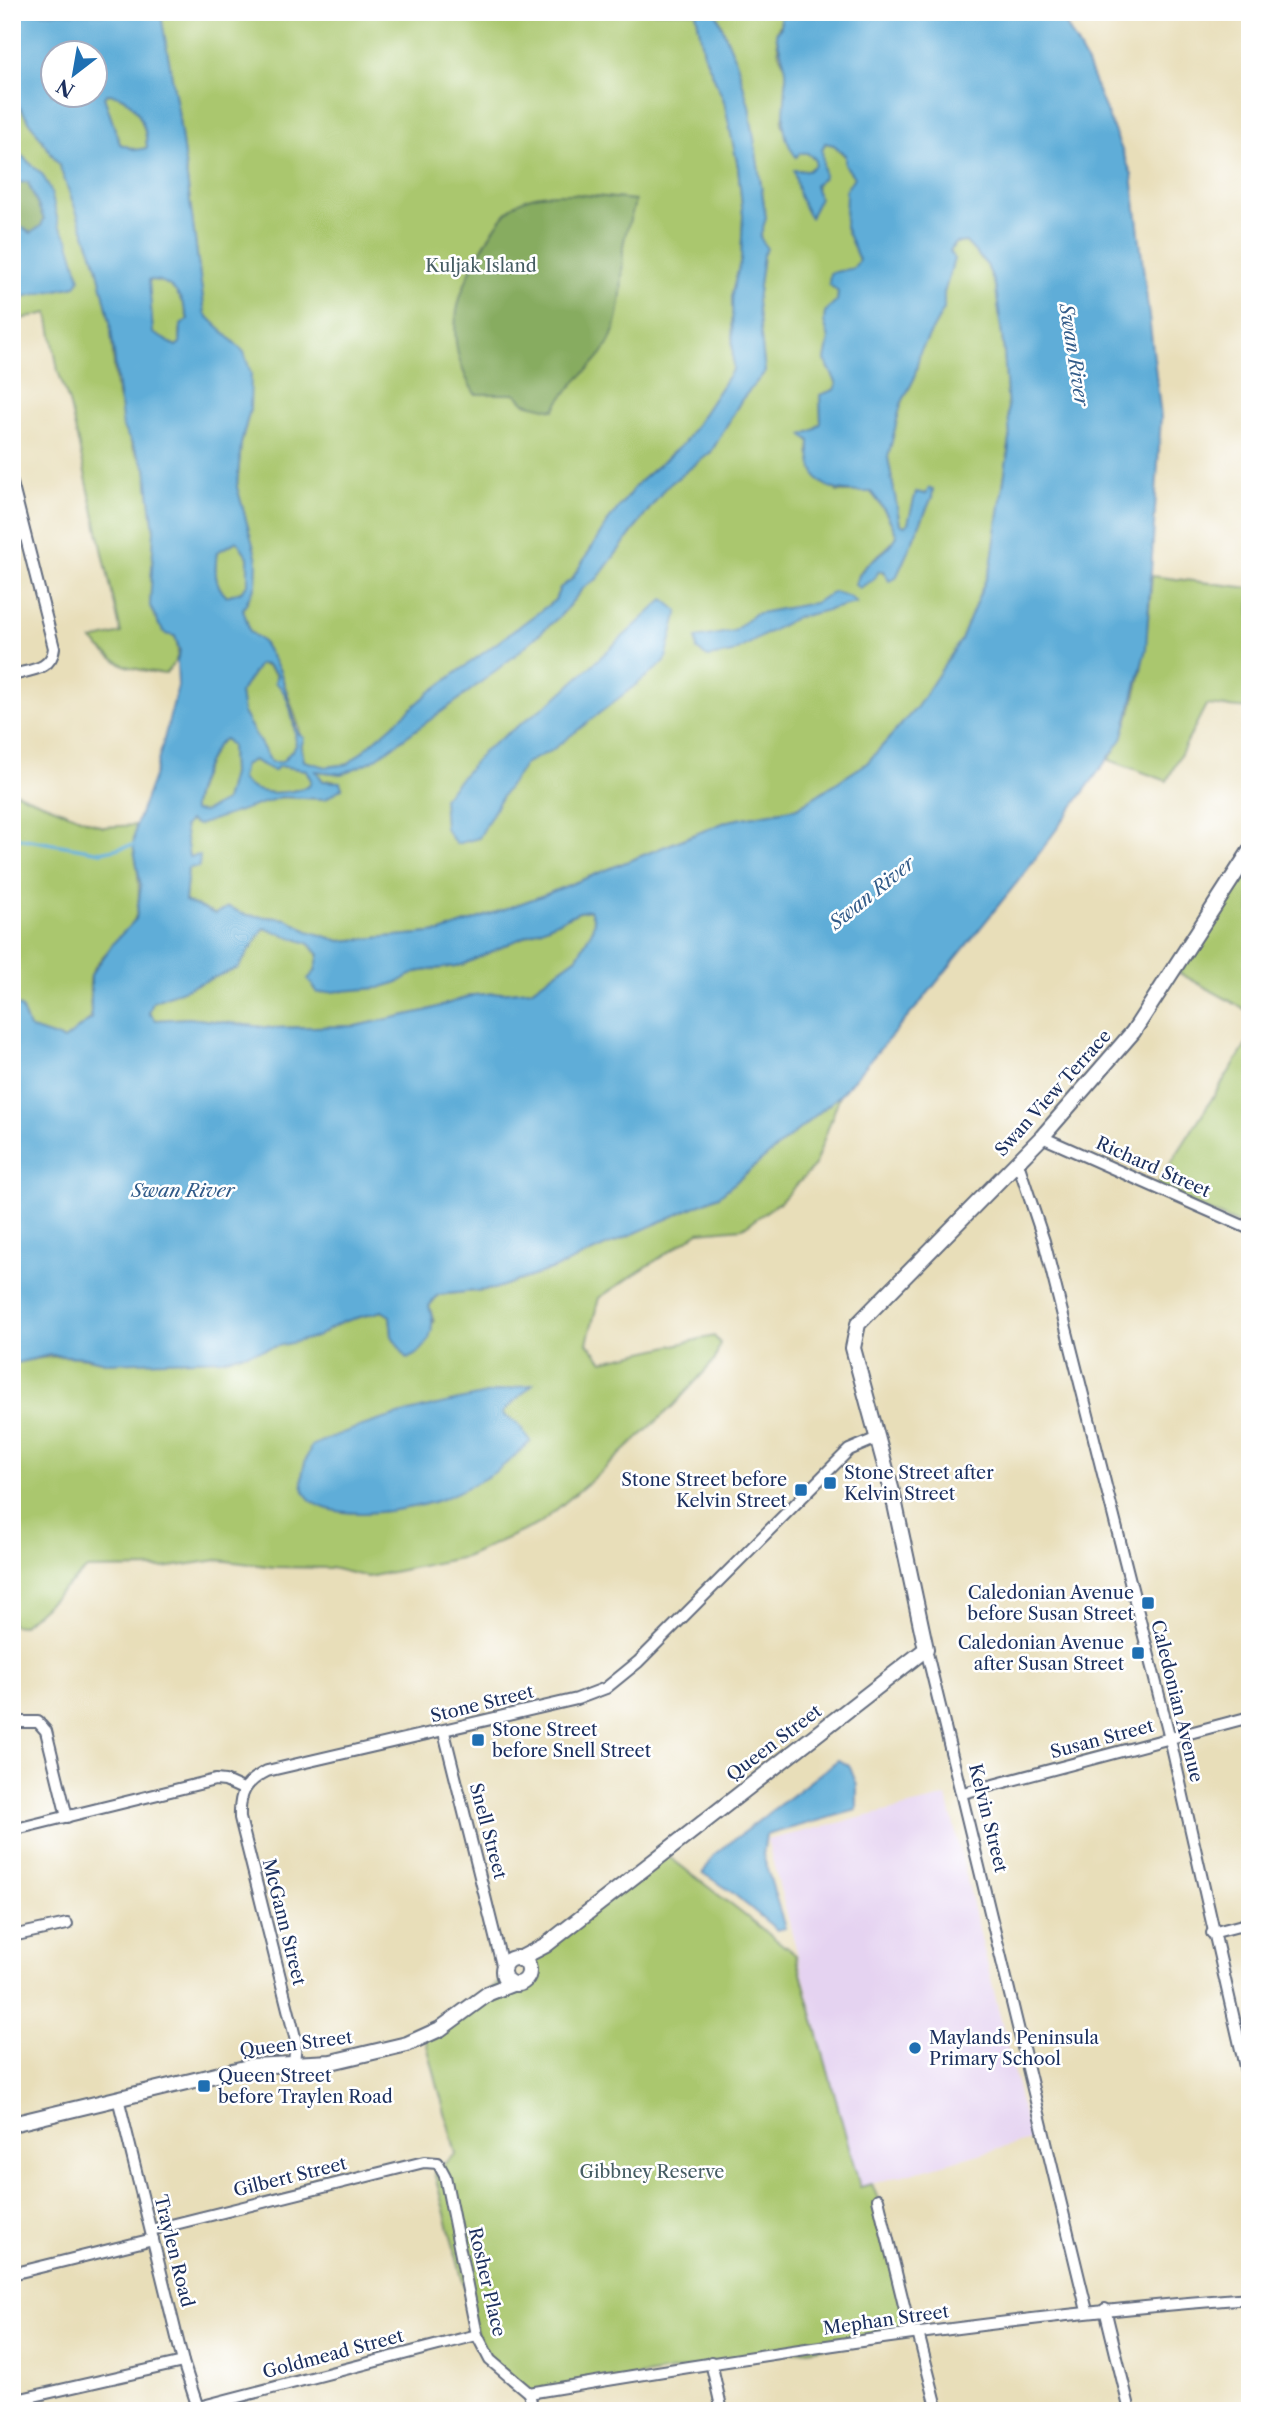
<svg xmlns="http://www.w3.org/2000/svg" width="1262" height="2423" font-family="'Libre Caslon Text',serif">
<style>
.built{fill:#e5d3f1}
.green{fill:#aac76e;stroke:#627b66;stroke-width:2}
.forest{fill:#87ac61;stroke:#516e60;stroke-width:2}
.water{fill:#5eadd8;stroke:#3c6e9b;stroke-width:2;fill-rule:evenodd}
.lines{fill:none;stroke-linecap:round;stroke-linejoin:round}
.stream{stroke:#5eadd8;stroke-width:3.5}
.minor-casing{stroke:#636c7e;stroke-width:14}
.tertiary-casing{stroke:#636c7e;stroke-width:18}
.minor{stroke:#fff;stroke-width:10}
.tertiary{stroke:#fff;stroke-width:14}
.poi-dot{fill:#1f6fb2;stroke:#fff;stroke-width:2.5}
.labels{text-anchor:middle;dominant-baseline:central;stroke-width:5;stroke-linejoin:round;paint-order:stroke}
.park-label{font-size:18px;fill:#465d63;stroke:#fff}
.street-label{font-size:18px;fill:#1b2f5e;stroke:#fff}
.poi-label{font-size:18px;fill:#1b2f5e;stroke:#fff;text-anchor:start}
.water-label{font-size:19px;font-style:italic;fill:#325b89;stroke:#fff}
</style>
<rect width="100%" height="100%" fill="#fff"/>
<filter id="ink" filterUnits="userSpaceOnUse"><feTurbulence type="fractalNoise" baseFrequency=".0143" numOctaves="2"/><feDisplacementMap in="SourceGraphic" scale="14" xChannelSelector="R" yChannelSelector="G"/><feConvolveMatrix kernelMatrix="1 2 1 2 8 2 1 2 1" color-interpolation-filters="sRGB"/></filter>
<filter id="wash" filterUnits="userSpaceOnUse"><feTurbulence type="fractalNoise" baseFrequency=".00686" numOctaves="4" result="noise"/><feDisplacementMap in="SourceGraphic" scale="28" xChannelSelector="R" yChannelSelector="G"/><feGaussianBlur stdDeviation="1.57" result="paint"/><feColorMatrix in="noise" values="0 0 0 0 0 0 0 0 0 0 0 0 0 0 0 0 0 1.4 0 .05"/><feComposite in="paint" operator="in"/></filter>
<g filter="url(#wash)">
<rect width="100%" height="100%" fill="#e8deb9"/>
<polygon class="built" points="947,1797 1030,2140 860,2187 767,1840"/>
<g class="green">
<polygon points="160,12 696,12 704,54 724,101 738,167 743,216 741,259 732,293 733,369 684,443 638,483 609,520 572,579 560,588 555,600 348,764 326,767 304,761 299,727 280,671 262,641 250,632 243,609 256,584 257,560 237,487 241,444 250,409 223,333 205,314 178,111"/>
<path d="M716 12H780L783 17 776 34 779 54 786 67 787 103 782 123 796 157 800 153H807L815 159V165L808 171 800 170 810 217 819 199 815 185 823 177 822 150 825 143 834 145 845 156V165L854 177 845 227 859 260 838 292 837 302 825 312 824 322 829 339 825 360 837 384 834 390 820 395 821 423 814 430 804 434 810 440 809 454 837 492H871C884 507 889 519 897 536 885 556 862 559 855 584L873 580 879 571 896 578 932 497 916 492 909 523 905 527 900 524 888 457 901 404 914 379 920 352 944 309V293L954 259 950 251 955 243 966 242 987 265 996 288 1004 352 1010 439 991 567 961 640 917 707 867 763 797 808 728 821 544 895 441 932 340 941 308 931 287 919 246 915 228 907 215 914 185 901 188 867 199 856 189 857 184 827 189 821 198 824 281 797 325 799 342 787 333 780 323 781 316 771 342 774 458 700 561 615 584 587 597 579 666 487 711 452 742 399 765 372 757 301 763 255 760 237 766 218 749 106 737 63Z"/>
<path d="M12 91 19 106 59 165 97 266 110 321 116 388 132 447 146 468 154 530 150 606 159 625 166 634 175 636C181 655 178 660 165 674 129 669 118 667 92 640L121 633 69 402 58 371 48 313 12 321Z"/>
<path d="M107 94C135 94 146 124 147 148L136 150 120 144 104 97Z"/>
<path d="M148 280C175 279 182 299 188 319L180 330V343L176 346 153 334Z"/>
<path d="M237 541 248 557V584L240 592 226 596C213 582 215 569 217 552Z"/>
<path d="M1152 576 1250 588V709L1206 705 1167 781 1109 760C1142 706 1147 638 1152 576Z"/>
<path d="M259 664C285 667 295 724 296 746L282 762H271L243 713 240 693Z"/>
<path d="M225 739 231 745 232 774 225 801 204 812 193 811C192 797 212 743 225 739Z"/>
<path d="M253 760 270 769 279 766 307 770 311 781 309 786C289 794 255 798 240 779L244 765Z"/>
<path d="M12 791 103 827 136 825C132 856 144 884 136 915 132 933 98 954 91 975 88 987 91 1006 91 1018L65 1040 28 1028 21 1007 12 1005Z"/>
<polygon points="1250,864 1250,1012 1179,973"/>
<polygon points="590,910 594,920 592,931 577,957 531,990 474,995 425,1011 356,1026 271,1028 189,1018 156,1020 149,1013 153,1002 238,968 264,928 308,943 319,955 315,971 399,982 416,972 462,965 579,912"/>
<polygon points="1250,1039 1250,1229 1155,1188"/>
<path d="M840 1095 814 1167 781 1201 743 1228 699 1232 599 1298 587 1343 603 1361 714 1336 720 1343 715 1360 674 1405 599 1474 539 1524 465 1557 368 1577 331 1568 274 1567 218 1560 163 1568 87 1569 22 1626 12 1625V1364C49 1355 72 1353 109 1363L316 1337 342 1322 382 1311 390 1316 392 1336 407 1358 434 1321 429 1306 438 1295 494 1289 556 1268 719 1196Z"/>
<polygon points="663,1852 796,1955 860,2187 872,2184 878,2199 911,2334 529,2393 490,2360 477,2335 434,2172 456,2154 425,2038 505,1978 525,1988 528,1969 546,1945"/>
</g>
<g class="forest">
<polygon points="23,180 28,182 44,219 42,226 31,233 15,223 12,183"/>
<path d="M574 194 635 200C633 216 624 232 623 248 622 279 623 320 606 348 591 371 567 385 554 410L525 403 516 394H475C442 341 454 297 483 247 491 233 503 213 516 204 534 192 554 194 574 194Z"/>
</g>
<g class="water">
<path d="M12 12 161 15 178 111 205 314 244 352 251 374 250 409 241 444 237 487 257 559 256 584 243 609 250 632 262 641 280 671 298 733 304 738 301 747 304 761 326 767 348 764 429 693 555 600 560 588 572 579 609 520 638 483 684 443 733 369 732 293 741 259 743 216 738 167 724 101 704 54 696 12H716L737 63 749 106 766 218 760 237 767 249 763 255 757 301 765 372 742 399 711 452 666 487 597 579 584 587 561 615 513 657 458 700 372 761 342 774 316 771 323 781 340 782 342 788 325 799 281 797 198 825 189 821 184 827 189 857 200 855 199 867 188 868 185 901 215 914 228 907 246 915 287 919 308 931 340 941 441 932 544 895 728 821 797 808 867 763 917 707 961 640 991 567 1010 439 1004 352 996 288 987 265 966 242 955 243 950 251 954 259 944 293V309L920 352 914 379 901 404 888 457 900 524 905 526 908 523 916 492 926 494 929 488 933 489 932 497 896 578 889 581 884 571H879L873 580 859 588 855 585C864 557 885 558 897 536 890 519 884 507 871 492 830 492 808 489 810 441L803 435 814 430 821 423 820 395 834 390 837 384 825 360 829 339 824 322 825 312 837 301 838 292 829 284 830 273 854 268 859 260 845 227 846 190 854 177 845 165V155L834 145 825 143 822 150 824 177 815 185 819 199 810 218 799 196 794 170 808 171 815 165V159L807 153H800L796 157C775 128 788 106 786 71 785 60 778 46 776 33L781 27 780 12H1059L1085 59 1132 175 1161 417 1146 649 1122 739 1027 870 920 1003 840 1095 719 1196 556 1268 494 1289 438 1295 429 1306C437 1329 430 1350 407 1359L392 1336 390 1316 382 1311 342 1322 316 1337 222 1359 109 1363 85 1357 50 1355 12 1364V1005L21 1007 29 1028 64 1040 91 1019V975L115 941 136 919 141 886 133 845 136 825 155 773 178 686 177 661 180 651 175 636 166 634 159 625 150 606 154 530 146 468 123 428 110 321 97 266 59 165 19 106 12 91ZM94 52V94H52V52ZM107 94C134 94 147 124 147 148L136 150 120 144 104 97ZM149 280C174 279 183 300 188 319L181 325 180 343 176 346 153 333ZM237 541 248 557V584L240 592 226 596C213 582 215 569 217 552ZM259 664 267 665 277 674 275 682C291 695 295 726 296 746L282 762H271L243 713 240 693ZM225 739 231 746 232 774 225 801 204 812 193 811C191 797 212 743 225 739ZM253 760 274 771 279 766 306 770 311 780 309 786C289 794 255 798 241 779L244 765ZM590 910 594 920 592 931 577 957 531 990 474 995 425 1011 356 1026 271 1028 189 1018 156 1020 149 1013 153 1002 238 968 264 928 308 943 319 954 315 971 308 979 318 993 379 988 399 982 416 972 462 965 579 912Z"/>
<polygon points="12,147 42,174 50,188 59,226 68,239 80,279 76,286 12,299 12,214 15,223 31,233 41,226 44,219 28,182 12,183"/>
<polygon points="834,592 850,597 856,603 795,618 732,653 708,657 697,650 696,638 734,631 754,614 814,603"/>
<polygon points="664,599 678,611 665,662 551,751 526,763 502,796 479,838 456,844 445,828 443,798 485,750 556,698"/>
<path d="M533 1384 502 1413 518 1424 531 1441C520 1450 510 1461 499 1469 484 1481 463 1489 447 1497 418 1510 315 1529 303 1488 299 1474 307 1458 311 1446 381 1414 459 1400 533 1384Z"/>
<polygon points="838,1760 849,1765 857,1785 857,1810 766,1835 763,1855 785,1928 777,1930 729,1890 703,1873 714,1855"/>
</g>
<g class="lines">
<polyline class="stream" points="12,837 101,852 133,845"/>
</g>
</g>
<g filter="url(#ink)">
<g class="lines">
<defs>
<g id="minor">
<path d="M12 483 54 648C52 670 30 670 12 675"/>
<polyline points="1042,1137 1250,1229"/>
<polyline points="1018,1163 1044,1241 1170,1739 1250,2089"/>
<polyline points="926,1649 1087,2311"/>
<polyline points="12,1722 38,1722 46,1731 67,1817"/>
<polyline points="444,1732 503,1969"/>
<polyline points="963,1793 1250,1717"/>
<polyline points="12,1830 215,1780 225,1781 243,1789"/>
<polyline points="1212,1933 1250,1923"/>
<polyline points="12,1936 67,1924"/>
<path d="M294 2064 296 2041 240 1818C239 1793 245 1782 267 1771L577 1699 606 1688 638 1662 849 1450 875 1439"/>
<polyline points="118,2098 183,2362 199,2411"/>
<polyline points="878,2199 911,2334"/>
<polyline points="151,2230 424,2162 438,2163 445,2176 477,2335 490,2360 529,2393"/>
<polyline points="12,2274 153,2239"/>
<polyline points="1105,2309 1130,2411"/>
<polyline points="918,2333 938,2411"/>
<polyline points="711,2362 722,2411"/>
<path d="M529 2393C768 2353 1008 2316 1250 2298"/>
<polyline points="529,2393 533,2411"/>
<polyline points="12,2401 183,2362"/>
<polyline points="199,2407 477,2335"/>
</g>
<g id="tertiary">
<circle cx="516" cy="1971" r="13"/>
<polyline points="519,1959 546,1945 926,1649 893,1495 853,1348 858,1324 1042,1137 1133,1032 1250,851"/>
<polyline points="12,2124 253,2066 331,2062 407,2044 440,2029 489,1993 512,1984"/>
</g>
</defs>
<use href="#minor" class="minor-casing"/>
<use href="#tertiary" class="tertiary-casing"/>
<use href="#minor" class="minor"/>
<use href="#tertiary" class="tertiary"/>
</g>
</g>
<g class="poi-dot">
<rect x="823" y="1476" width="14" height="14" rx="3.5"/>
<rect x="794" y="1483" width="14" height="14" rx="3.5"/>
<rect x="1141" y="1596" width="14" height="14" rx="3.5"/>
<rect x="1131" y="1646" width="14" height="14" rx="3.5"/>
<rect x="471" y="1733" width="14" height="14" rx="3.5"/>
<circle cx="915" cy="2048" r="7"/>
<rect x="197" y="2079" width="14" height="14" rx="3.5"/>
</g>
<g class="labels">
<g class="park-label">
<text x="481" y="266">Kuljak Island</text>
<text x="652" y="2172">Gibbney Reserve</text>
</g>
<g class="street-label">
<text transform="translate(1053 1093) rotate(-48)">Swan View Terrace</text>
<text transform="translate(1153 1167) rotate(24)">Richard Street</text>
<text transform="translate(1177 1701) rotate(76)">Caledonian Avenue</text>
<text transform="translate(482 1704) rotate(-14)">Stone Street</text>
<text transform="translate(1102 1739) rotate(-15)">Susan Street</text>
<text transform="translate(774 1743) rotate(-37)">Queen Street</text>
<text transform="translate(988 1818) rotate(76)">Kelvin Street</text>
<text transform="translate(488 1831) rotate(75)">Snell Street</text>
<text transform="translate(284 1922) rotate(76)">McGann Street</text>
<text transform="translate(296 2044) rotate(-7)">Queen Street</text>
<text transform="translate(290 2177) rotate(-14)">Gilbert Street</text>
<text transform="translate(174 2251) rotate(76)">Traylen Road</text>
<text transform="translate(487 2282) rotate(77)">Rosher Place</text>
<text transform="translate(886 2320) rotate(-8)">Mephan Street</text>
<text transform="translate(333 2354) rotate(-15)">Goldmead Street</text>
</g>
<g class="poi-label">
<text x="844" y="1473">Stone Street after<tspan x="844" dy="21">Kelvin Street</tspan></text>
<text x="787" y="1480" text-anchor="end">Stone Street before<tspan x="787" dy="21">Kelvin Street</tspan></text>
<text x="1134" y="1593" text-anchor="end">Caledonian Avenue<tspan x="1134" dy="21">before Susan Street</tspan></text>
<text x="1124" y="1643" text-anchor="end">Caledonian Avenue<tspan x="1124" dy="21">after Susan Street</tspan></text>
<text x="492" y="1730">Stone Street<tspan x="492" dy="21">before Snell Street</tspan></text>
<text x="929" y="2038">Maylands Peninsula<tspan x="929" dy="21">Primary School</tspan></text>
<text x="218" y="2076">Queen Street<tspan x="218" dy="21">before Traylen Road</tspan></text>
</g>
<g class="water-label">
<text transform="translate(1074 355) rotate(81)">Swan River</text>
<text transform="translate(872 893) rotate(-39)">Swan River</text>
<text x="183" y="1190">Swan River</text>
</g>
</g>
<rect width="1262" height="2423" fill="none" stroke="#fff" stroke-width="42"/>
<g transform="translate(74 74) rotate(211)"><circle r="33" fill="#ffffff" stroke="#a4acbf" stroke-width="2"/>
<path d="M0-5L12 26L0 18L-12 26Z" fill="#1f6fb2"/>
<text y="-10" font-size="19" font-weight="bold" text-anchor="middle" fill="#1b2f5e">N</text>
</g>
</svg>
